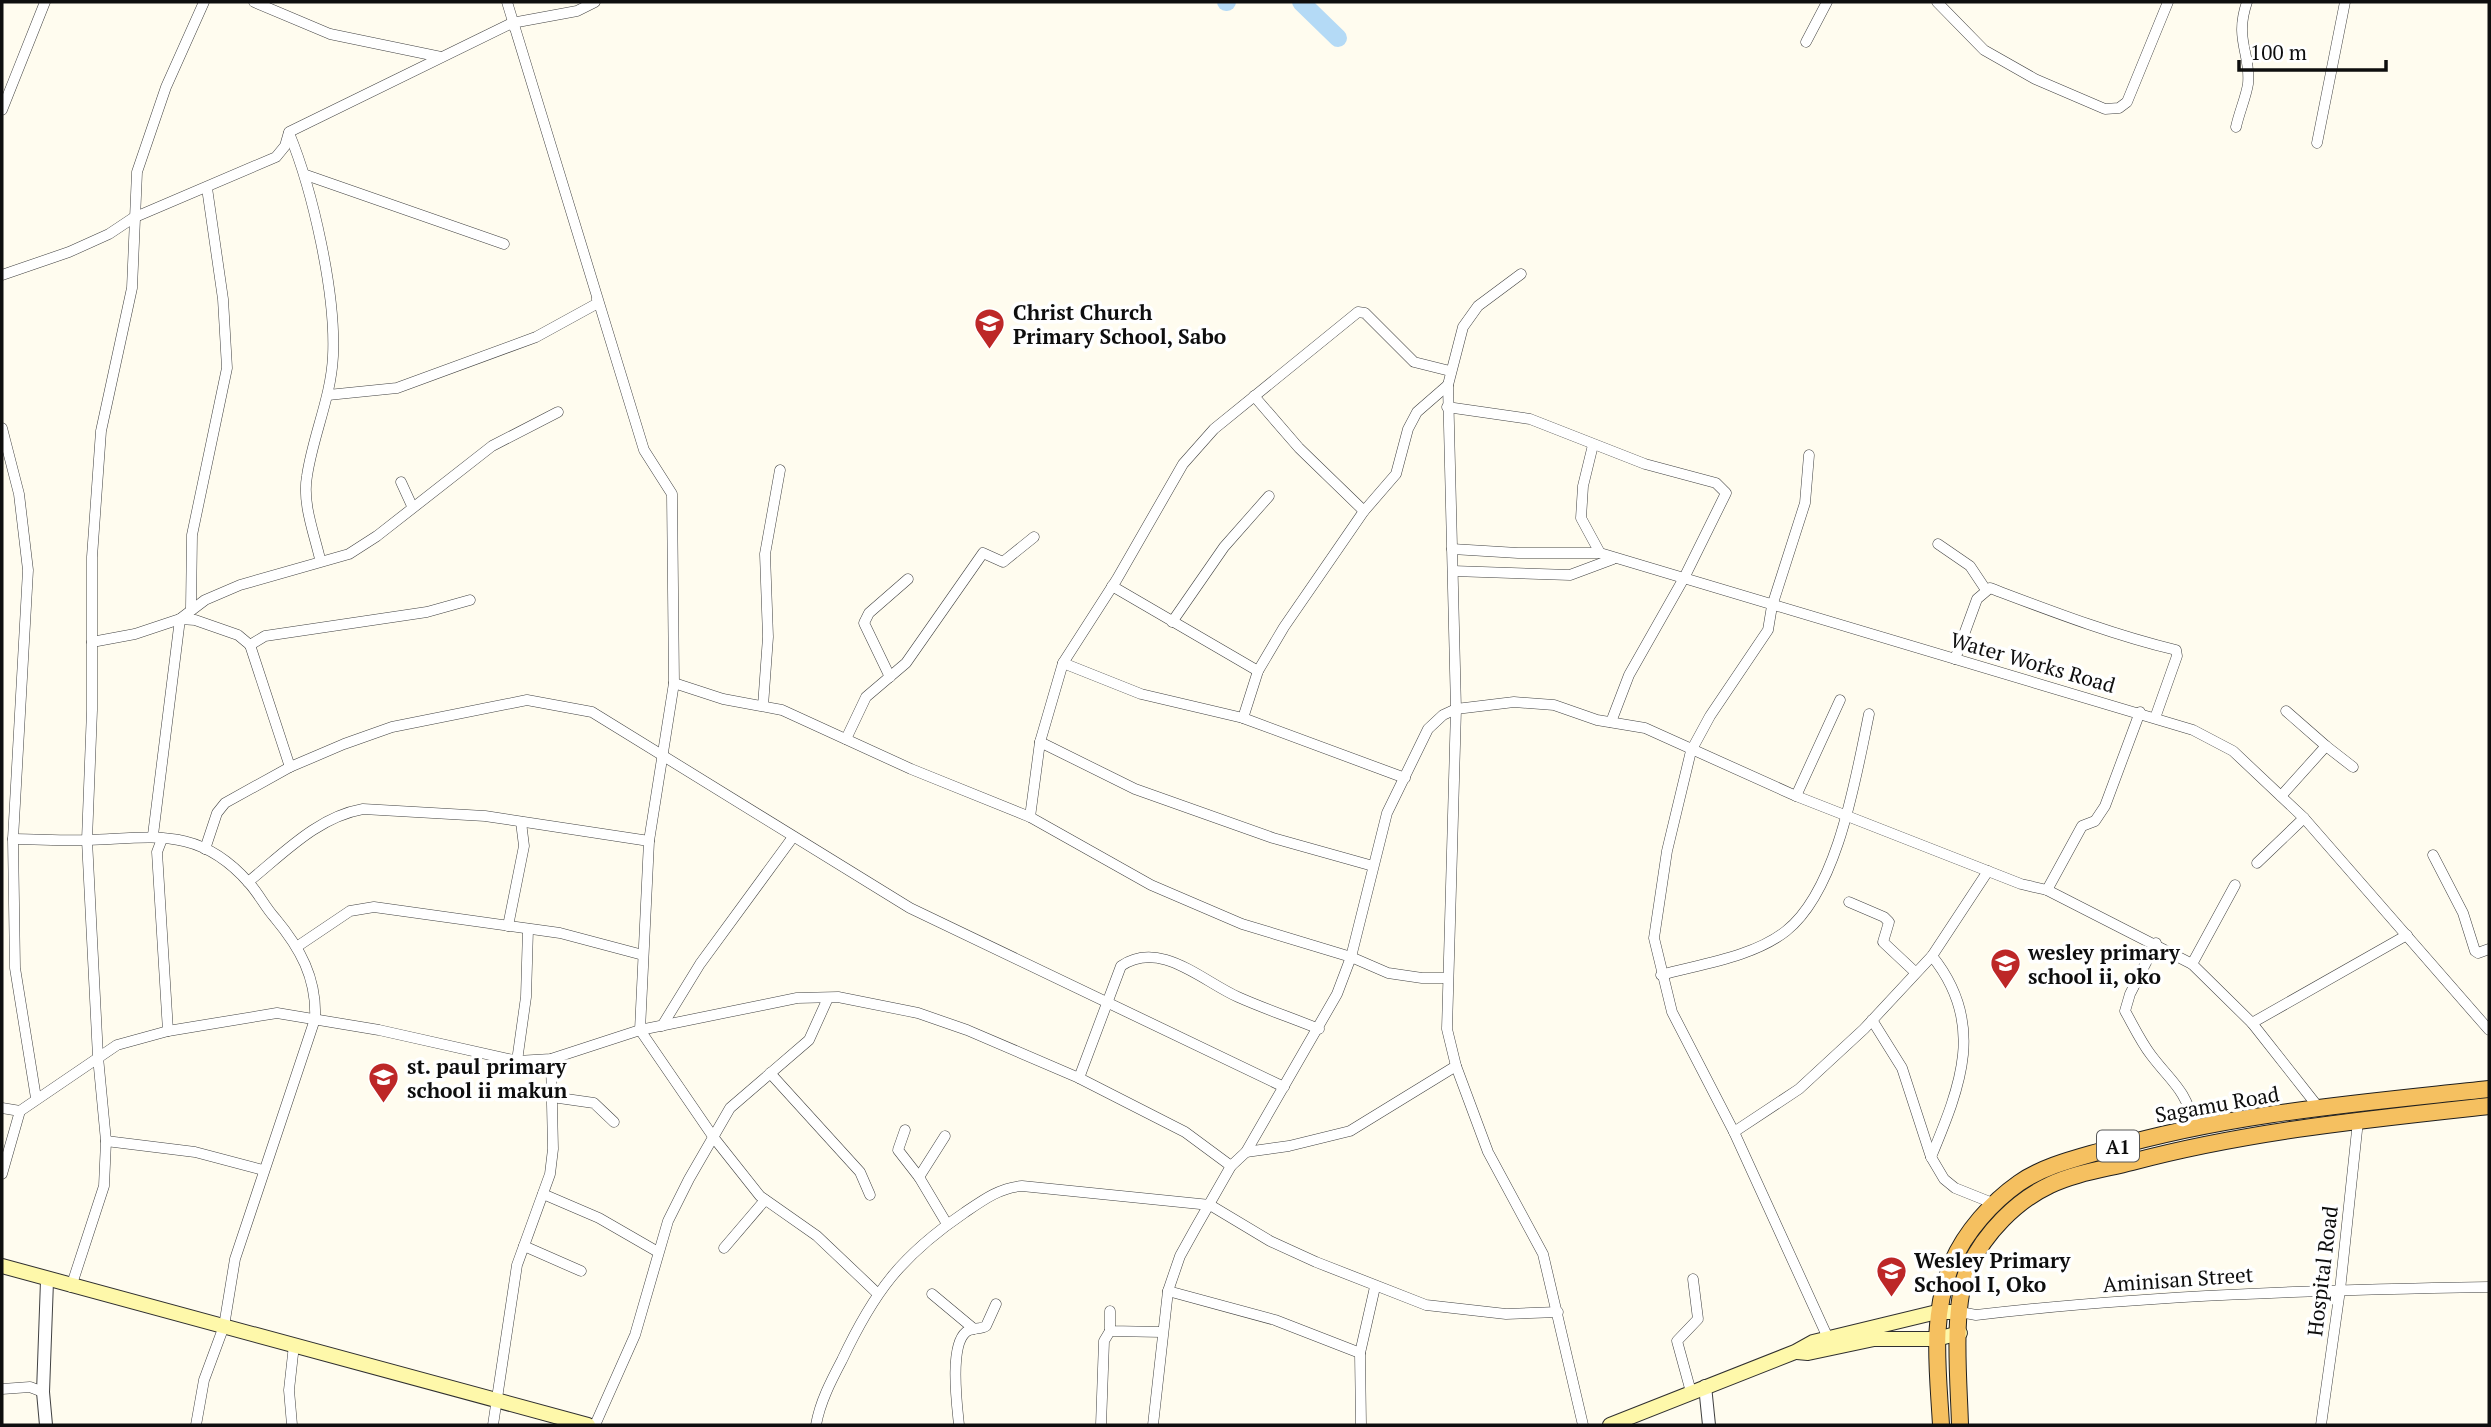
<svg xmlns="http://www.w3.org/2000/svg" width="2491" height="1427" font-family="'PT Serif',serif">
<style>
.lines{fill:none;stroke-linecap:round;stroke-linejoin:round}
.river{stroke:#b4daf6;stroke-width:18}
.minor-casing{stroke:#414141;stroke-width:11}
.tertiary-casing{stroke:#414141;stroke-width:14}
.secondary-casing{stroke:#303030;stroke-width:16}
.trunk-casing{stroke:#1f1f1f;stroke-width:18}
.minor{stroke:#fff;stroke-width:10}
.tertiary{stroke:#fff;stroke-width:12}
.secondary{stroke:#fef8aa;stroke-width:14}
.trunk{stroke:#f5c060;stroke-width:16}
.labels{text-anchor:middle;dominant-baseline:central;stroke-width:7;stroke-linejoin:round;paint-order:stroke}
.shield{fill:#fff;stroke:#565656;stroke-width:2}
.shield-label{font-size:19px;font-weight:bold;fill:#0e0e0e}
.poi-label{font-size:21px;font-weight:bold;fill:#0e0e0e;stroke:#fff;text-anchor:start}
.street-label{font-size:21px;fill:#0e0e0e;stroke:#fff}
</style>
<rect width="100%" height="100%" fill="#fffcef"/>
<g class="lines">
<g class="river">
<polyline points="1226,2 1227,2"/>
<polyline points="1301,2 1338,38"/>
</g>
<defs>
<g id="minor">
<polyline points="254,2 330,34 441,57"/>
<polyline points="507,2 644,450 672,494 674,683 649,841 640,1030 714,1138 760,1196 817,1236 877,1293"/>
<polyline points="1937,2 1984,50 2035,79 2105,109 2119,108 2127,102 2168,2"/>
<polyline points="512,23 577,11 595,2"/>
<polyline points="1806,42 1827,2"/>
<polyline points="2,110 45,2"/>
<path d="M2236 127C2239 113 2246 97 2248 84 2251 53 2234 40 2247 2"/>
<path d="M289 133C313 191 336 294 333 356 331 398 313 435 307 476 302 503 314 533 320 559"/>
<polyline points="2317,143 2345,2"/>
<polyline points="306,175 504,244"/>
<polyline points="1521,274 1478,306 1463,327 1448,385 1456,709 1447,1029 1456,1066 1488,1152 1543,1254 1583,1425"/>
<polyline points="2,275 69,252 109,234 133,218 276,157 285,146 289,132 512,23 514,27"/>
<polyline points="328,395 397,388 536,337 598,303 597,299"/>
<polyline points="1254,396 1299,448 1364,511"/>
<polyline points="1447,407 1530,419 1645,464 1716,483 1726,493 1684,578 1629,675 1611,722"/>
<polyline points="2,428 19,494 28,570 13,839 15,968 36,1098"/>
<polyline points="1593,445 1583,486 1581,518 1600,553"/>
<polyline points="1809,455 1805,503 1772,606 1768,630 1710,716 1691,751 1667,851 1654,938 1672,1012 1734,1132 1828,1338"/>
<polyline points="401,482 412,506"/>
<polyline points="1938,544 1970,566 1986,590"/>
<polyline points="1452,549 1518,553 1600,553 2193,730 2233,751 2304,818 2489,1030"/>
<polyline points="1453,571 1570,575 1613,559"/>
<polyline points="1112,586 1258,671"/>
<polyline points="191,608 192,535 227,368 223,299 207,188"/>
<polyline points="1172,622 1224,547 1269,496"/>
<polyline points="92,642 135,634 180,619 195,620 238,635 250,645 265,636 427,612 470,600"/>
<polyline points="250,645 290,767"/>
<path d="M1955 659 1977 599 1990 588C2051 611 2113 635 2176 650L2177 656 2155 718"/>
<polyline points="1063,663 1141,694 1243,718 1405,778"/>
<polyline points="890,677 864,623 869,613 908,579"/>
<polyline points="674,683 723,699 782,710 911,769 1030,817 1151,885 1242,924 1351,957 1388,973 1422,978 1447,978"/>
<polyline points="763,706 768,637 765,554 780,470"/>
<polyline points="1243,718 1258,671 1284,627 1364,511 1396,474 1408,429 1417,412 1448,385"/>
<polyline points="846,739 866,697 906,663 983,553 1003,562 1034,537"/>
<polyline points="1040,742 1135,789 1273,838 1373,866"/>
<polyline points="2326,746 2353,767"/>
<polyline points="1796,796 1840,700"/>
<polyline points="2281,796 2326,746 2286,711"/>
<polyline points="1030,817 1040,742 1063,663 1117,579 1183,464 1214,429 1358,312 1365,313 1414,362 1450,371"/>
<polyline points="153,835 180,619 205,600 240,585 349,554 377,536 492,446 558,412"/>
<path d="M13 839C38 839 63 841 88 840 154 838 199 826 249 883 259 894 265 907 275 918 300 948 317 978 315 1019L235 1259 224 1326 204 1380 196 1425"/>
<polyline points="162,839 157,852 168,1031"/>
<polyline points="205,849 217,813 225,803 290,767 344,744 392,727 527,700 592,712 910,908 1284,1087"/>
<polyline points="2433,855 2463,913 2475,951 2478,953 2489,949"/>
<polyline points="2257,863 2304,818"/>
<path d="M248 882C283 854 317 817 363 809L485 816 649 841"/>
<polyline points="2047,890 2082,826 2095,821 2105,806 2140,712"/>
<polyline points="1849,902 1884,917 1889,922 1883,942 1915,972"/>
<polyline points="508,926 524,846 521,822"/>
<path d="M2156 943 2130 994 2125 1011C2133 1025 2141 1042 2151 1055 2173 1084 2184 1087 2195 1126"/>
<polyline points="298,946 350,911 374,907 560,933 643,955"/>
<polyline points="2192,964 2235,885"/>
<path d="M1661 975C1701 964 1753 957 1786 931 1838 890 1856 776 1869 714"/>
<polyline points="1872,1020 1902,1068 1931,1157 1944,1179 1955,1188 1995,1204"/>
<polyline points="2252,1023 2407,935"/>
<polyline points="662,1026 700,964 793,837"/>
<polyline points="517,1061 526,997 528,929"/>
<polyline points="770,1073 860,1172 870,1195"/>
<path d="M1079 1078 1121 966C1160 939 1202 981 1238 997 1265 1009 1292 1018 1319 1029"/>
<polyline points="552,1097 594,1103 614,1122"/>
<polyline points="2,1108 20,1111 117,1045 168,1031 277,1013 379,1030 517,1061 551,1059 640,1030 763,1005 797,998 838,997 918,1013 967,1030 1079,1078 1185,1132 1231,1166"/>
<polyline points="905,1130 898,1150 919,1177"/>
<polyline points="1734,1132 1799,1089 1864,1029 1932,956 1988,871"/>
<polyline points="945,1136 919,1177 947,1224"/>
<polyline points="106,1141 195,1152 263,1170"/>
<polyline points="1246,1152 1289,1146 1350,1131 1456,1066"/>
<path d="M1931 1157C1961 1085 1986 1023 1932 956"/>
<polyline points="2,1174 20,1111"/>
<polyline points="543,1194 599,1218 658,1252"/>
<polyline points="524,1246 581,1271"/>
<polyline points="724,1248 765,1200"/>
<polyline points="71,1287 104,1186 106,1141 98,1057 87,840 92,710 92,557 101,431 132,288 137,172 166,87 204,2"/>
<polyline points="1168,1291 1275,1320 1360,1353"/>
<polyline points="932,1294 974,1329"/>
<polyline points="1110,1311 1110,1331 1162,1332"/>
<path d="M1960 1312 1976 1315C2147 1295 2318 1290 2489 1287"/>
<polyline points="2,1389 30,1387 43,1392"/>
<polyline points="1691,1392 1677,1341 1698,1319 1693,1279"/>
<polyline points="292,1425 289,1390 294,1345"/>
<polyline points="493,1425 517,1265 550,1174 553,1149 551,1059"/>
<polyline points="595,1425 635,1335 668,1221 689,1179 730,1108 809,1040 828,998"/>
<path d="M816 1425C820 1402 831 1381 842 1360 874 1292 901 1256 964 1213 983 1200 999 1188 1022 1186L1210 1205 1270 1241 1316 1262 1426 1305 1506 1314 1558 1312"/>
<path d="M959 1425C957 1405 949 1346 966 1332 972 1327 980 1330 986 1326L996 1304"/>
<polyline points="1101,1425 1104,1341 1110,1331"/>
<polyline points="1153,1425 1168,1291 1180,1256 1195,1229 1231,1166 1246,1152 1337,994 1351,957 1387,813 1428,729 1443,715 1456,709 1514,702 1554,705 1597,720 1645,728 1796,796 2021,884 2047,890 2192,964 2252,1023 2319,1108"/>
<polyline points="1361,1425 1360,1353 1375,1287"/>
<polyline points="2321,1425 2340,1290 2358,1121"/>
</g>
<g id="tertiary">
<polyline points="1705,1386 1709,1425"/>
<polyline points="46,1425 43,1392 47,1281"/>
</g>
<g id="secondary">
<polyline points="2,1266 588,1425"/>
<polyline points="1797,1352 1808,1353 1874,1339 1936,1339 1960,1333"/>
<polyline points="1610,1425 1795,1352 1813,1342 1937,1312 1960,1312"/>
</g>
<g id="trunk">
<path d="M1941 1425C1938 1370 1930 1316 1952 1263 1965 1232 1992 1202 2019 1183 2045 1165 2078 1158 2108 1149 2232 1113 2361 1103 2489 1089"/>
<path d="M1960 1425C1959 1383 1951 1304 1969 1267 1985 1233 2016 1201 2050 1185 2075 1173 2105 1169 2132 1162 2248 1131 2370 1119 2489 1106"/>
</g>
</defs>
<use href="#minor" class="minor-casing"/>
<use href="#tertiary" class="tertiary-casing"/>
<use href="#secondary" class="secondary-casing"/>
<use href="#trunk" class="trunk-casing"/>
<use href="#minor" class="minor"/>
<use href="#tertiary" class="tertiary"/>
<use href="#secondary" class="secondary"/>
<use href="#trunk" class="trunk"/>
</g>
<defs>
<symbol id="school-pin" viewBox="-11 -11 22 30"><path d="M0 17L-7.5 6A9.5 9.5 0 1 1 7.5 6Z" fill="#bd2727" stroke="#fff"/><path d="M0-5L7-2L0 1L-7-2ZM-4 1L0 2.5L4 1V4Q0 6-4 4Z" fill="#fff"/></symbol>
</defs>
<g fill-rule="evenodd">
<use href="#school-pin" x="972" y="306" width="35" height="47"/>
<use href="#school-pin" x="1988" y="946" width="35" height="47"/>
<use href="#school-pin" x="366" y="1060" width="35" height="47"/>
<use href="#school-pin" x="1874" y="1254" width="35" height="47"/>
</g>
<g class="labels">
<rect class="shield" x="2097" y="1130.5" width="42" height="31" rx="5"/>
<g class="shield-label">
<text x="2118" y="1146">A1</text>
</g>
<g class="poi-label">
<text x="1013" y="312">Christ Church<tspan x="1013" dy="24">Primary School, Sabo</tspan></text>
<text x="2028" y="952">wesley primary<tspan x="2028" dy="24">school ii, oko</tspan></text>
<text x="407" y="1066">st. paul primary<tspan x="407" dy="24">school ii makun</tspan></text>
<text x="1914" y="1260">Wesley Primary<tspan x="1914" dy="24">School I, Oko</tspan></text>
</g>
<g class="street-label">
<text transform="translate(2033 662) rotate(16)">Water Works Road</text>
<text transform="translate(2217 1104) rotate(-10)">Sagamu Road</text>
<text transform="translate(2322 1271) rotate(-83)">Hospital Road</text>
<text transform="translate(2178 1279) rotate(-4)">Aminisan Street</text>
</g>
</g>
<rect width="2491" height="1427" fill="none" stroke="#0e0e0e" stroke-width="7"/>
<path d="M2239 60v10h147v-10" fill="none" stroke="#0e0e0e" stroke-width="3.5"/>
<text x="2250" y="60" font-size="21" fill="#0e0e0e" stroke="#ffffff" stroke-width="5" paint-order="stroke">100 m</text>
</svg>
